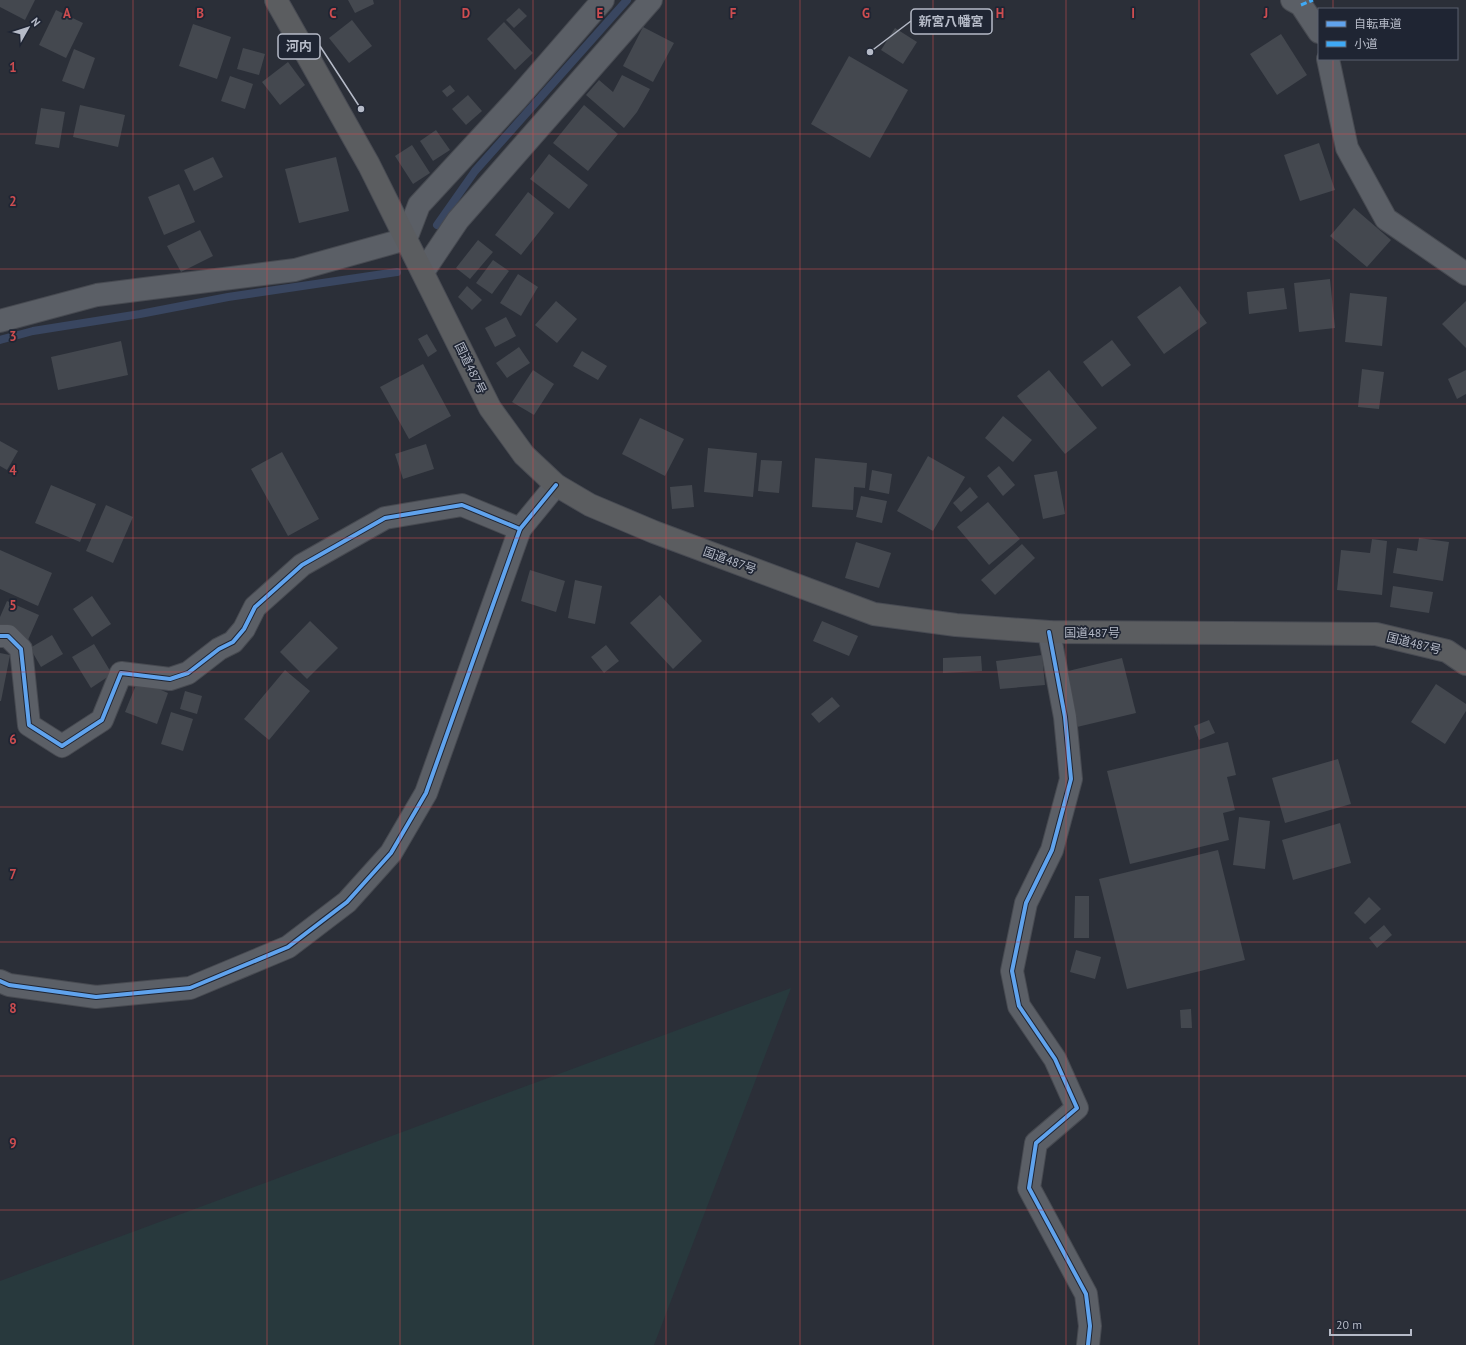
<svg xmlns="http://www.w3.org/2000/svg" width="1466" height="1345" font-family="'PT Sans','Noto Sans JP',sans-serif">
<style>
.green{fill:#28393d}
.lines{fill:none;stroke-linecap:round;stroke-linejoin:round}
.stream{stroke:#394660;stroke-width:8}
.building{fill:#44484f}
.minor-casing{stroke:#474a51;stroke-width:24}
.highway-casing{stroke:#484b53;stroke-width:24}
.minor{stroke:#5b5f66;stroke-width:22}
.highway{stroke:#5b5d60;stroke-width:22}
.quiet{stroke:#3fa9f5;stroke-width:3;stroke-dasharray:6 3;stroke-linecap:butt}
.cycleway-casing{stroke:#1f2533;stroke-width:6}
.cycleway{stroke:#60a3ed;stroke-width:4}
.grid{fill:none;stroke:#ce4d50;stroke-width:1;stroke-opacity:0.55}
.labels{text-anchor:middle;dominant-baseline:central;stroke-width:3.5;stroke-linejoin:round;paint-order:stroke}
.street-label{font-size:12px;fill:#b6bbc8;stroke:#1f2533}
.grid-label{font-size:13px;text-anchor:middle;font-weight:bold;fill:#ce4d50;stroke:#1f2533;stroke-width:3.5;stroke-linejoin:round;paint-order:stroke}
.leader{fill:none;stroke:#b6bbc8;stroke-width:1.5}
.callout-dot{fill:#b6bbc8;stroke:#1f2533;stroke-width:1.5}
.callout{fill:#1f2533;stroke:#b6bbc8;stroke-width:1.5}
.callout-label{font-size:13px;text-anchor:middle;font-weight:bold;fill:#b6bbc8}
</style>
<rect width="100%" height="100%" fill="#2b2f38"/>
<polygon class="green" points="791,988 654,1345 0,1345 0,1281"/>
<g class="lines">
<g class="stream">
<polyline points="437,225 475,171 627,0"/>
<polyline points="0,340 33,331 140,314 228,297 397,272"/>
</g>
</g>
<g class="building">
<polygon points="0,0 35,0 25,20 0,7"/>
<polygon points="348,0 373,0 374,4 355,13"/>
<polygon points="519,8 527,16 514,28 506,20"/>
<polygon points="56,10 83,23 66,58 39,45"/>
<polygon points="352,20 372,46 349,63 329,38"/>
<polygon points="504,22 533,53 515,70 487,39"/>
<polygon points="193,24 231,37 217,79 179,66"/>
<polygon points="643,27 674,43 653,82 623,66"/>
<polygon points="895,28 917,42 903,64 881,50"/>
<polygon points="1281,34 1307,75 1277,95 1250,54"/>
<polygon points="243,48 265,54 259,75 237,69"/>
<polygon points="74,49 95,58 84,89 62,81"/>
<polygon points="849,56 908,90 870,158 811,124"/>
<polygon points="288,62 305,85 280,105 262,82"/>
<polygon points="622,75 650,89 637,112 624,128 586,95 599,80 613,92"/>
<polygon points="230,76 253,84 245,109 221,101"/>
<polygon points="450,85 455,91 447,97 442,91"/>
<polygon points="468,95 482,111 466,125 452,109"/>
<polygon points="80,105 125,115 118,147 73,137"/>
<polygon points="584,105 618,134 588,171 553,143"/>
<polygon points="41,108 65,112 59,148 35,144"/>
<polygon points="436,130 450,150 433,161 420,141"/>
<polygon points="1319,143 1335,190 1300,201 1284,155"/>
<polygon points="412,145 430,173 413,184 395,156"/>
<polygon points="549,154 588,185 569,209 530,179"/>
<polygon points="213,157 223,177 194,191 184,170"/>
<polygon points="336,157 349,211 299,223 285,169"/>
<polygon points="179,184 195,222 164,235 148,197"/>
<polygon points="528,192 554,213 521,255 495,235"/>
<polygon points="1354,208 1391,240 1367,267 1330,236"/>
<polygon points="200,230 213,256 181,272 167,246"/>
<polygon points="478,240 493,252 470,279 456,268"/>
<polygon points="493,260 509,271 492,294 476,283"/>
<polygon points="518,274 538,287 521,316 500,303"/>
<polygon points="1330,279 1335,328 1299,332 1294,283"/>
<polygon points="467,286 482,300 472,310 458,297"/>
<polygon points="1180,286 1207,323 1164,354 1137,317"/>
<polygon points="1284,288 1287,309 1249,314 1247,292"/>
<polygon points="1350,293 1387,297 1382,346 1345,342"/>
<polygon points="556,301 577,319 557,343 535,325"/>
<polygon points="1466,301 1466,348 1442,324"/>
<polygon points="506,317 516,336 495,347 485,328"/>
<polygon points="427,334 437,351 428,357 418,339"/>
<polygon points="1112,340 1131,365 1102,387 1083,362"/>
<polygon points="121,341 128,375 58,390 51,357"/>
<polygon points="519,347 530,363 507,378 496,363"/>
<polygon points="582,351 607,366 598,380 573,366"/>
<polygon points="423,364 451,416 409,439 380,387"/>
<polygon points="1362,369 1384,372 1379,409 1358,407"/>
<polygon points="533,370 554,384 534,415 512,402"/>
<polygon points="1049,370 1097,428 1065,454 1017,396"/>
<polygon points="1466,370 1466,394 1457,399 1448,379"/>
<polygon points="1003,416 1032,440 1013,462 985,438"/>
<polygon points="640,418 684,439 665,476 622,454"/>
<polygon points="0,441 18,451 7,470 0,466"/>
<polygon points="426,444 434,469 403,479 395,454"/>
<polygon points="708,448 757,453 753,497 704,492"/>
<polygon points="282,452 319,519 288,536 251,469"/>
<polygon points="928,456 965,477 933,531 897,511"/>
<polygon points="815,458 867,463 865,488 854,487 853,510 812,507"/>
<polygon points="761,460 782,461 779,493 758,491"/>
<polygon points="999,466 1015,485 1003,496 987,476"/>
<polygon points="872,470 892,474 889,494 869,490"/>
<polygon points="1057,471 1065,514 1043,519 1034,475"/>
<polygon points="51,485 96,504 80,542 35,523"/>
<polygon points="692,485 694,507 672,509 670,487"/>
<polygon points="970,487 978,497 961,512 953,503"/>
<polygon points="861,496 887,501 882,523 856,517"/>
<polygon points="988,502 1020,539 989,565 957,527"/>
<polygon points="106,505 133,517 113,563 86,551"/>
<polygon points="1419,538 1449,542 1443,581 1393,573 1397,548 1417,551"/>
<polygon points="1372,539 1387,541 1382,595 1337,590 1341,550 1370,553"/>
<polygon points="856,542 891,553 879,588 845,578"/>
<polygon points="1022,544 1035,558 995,595 981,580"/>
<polygon points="0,550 52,573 38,606 0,589"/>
<polygon points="530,570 565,581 556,612 521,601"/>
<polygon points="575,580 602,586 595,624 568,618"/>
<polygon points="1393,586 1433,592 1429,613 1390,607"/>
<polygon points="660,595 702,641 673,669 630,623"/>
<polygon points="92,596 111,624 92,637 73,609"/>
<polygon points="7,601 39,615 28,640 0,628 0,617"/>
<polygon points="310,621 338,648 307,679 280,652"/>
<polygon points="822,621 858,636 849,656 813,641"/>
<polygon points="52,635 63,654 41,667 30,648"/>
<polygon points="94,644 112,674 91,688 72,657"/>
<polygon points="606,645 619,661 604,673 591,657"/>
<polygon points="0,653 10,655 1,701 0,701"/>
<polygon points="1042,655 1045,685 1000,689 996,661"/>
<polygon points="981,656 982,671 943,673 943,658"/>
<polygon points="1122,658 1136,713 1077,727 1064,672"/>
<polygon points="285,670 310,691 269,740 244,719"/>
<polygon points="138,680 168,693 157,724 125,712"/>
<polygon points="1436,684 1466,704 1466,711 1445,744 1411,722"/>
<polygon points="185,691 202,696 197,714 180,709"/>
<polygon points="832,697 840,706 819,723 811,714"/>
<polygon points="171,712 193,719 183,751 161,744"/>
<polygon points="1209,720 1215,733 1199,740 1194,726"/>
<polygon points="1228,742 1236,775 1227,777 1235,810 1223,813 1229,840 1130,864 1107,771"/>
<polygon points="1338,759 1351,804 1285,823 1272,778"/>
<polygon points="1239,817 1270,821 1265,869 1233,865"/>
<polygon points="1340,823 1351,863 1293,880 1282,840"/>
<polygon points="1218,850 1245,960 1127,989 1099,879"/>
<polygon points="1075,896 1089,896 1089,938 1074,938"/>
<polygon points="1369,897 1381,909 1365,924 1354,913"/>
<polygon points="1384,925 1392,935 1377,948 1369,938"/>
<polygon points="1076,950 1101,957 1095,979 1070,972"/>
<polygon points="1191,1009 1192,1028 1181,1028 1180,1010"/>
</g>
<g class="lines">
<defs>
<g id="minor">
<polyline points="1292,0 1301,5 1319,32"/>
<polyline points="1328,59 1347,148 1386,219 1466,274"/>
<polyline points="423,272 458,220 651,0"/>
<polyline points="0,321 97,295 295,270 406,239 419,205 516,100 603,0"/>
<polyline points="1049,632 1065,717 1071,779 1052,850 1026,903 1012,971 1019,1006 1055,1059 1077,1108 1036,1143 1029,1188 1086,1294 1090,1326 1088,1345"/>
<polyline points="0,636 8,636 21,649 29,725 62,746 102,720 121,673 170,679 188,673 219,649 233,642 244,629 255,607 302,565 385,518 462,505 520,529 556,485"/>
<polyline points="0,981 9,985 96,997 190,988 288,947 347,902 391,853 426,793 520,529"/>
</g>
<polyline id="highway" points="276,0 369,165 490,408 524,455 556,485 590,505 654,532 874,614 956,625 1049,632 1376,634 1447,651 1466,664"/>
</defs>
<use href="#minor" class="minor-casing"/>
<use href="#highway" class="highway-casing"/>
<use href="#minor" class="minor"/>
<use href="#highway" class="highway"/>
<polyline class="quiet" points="1301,5 1313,0"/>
<defs>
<g id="cycleway">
<polyline points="1049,632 1065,717 1071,779 1052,850 1026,903 1012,971 1019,1006 1055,1059 1077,1108 1036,1143 1029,1188 1086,1294 1090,1326 1088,1345"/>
<polyline points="0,636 8,636 21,649 29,725 62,746 102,720 121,673 170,679 188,673 219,649 233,642 244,629 255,607 302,565 385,518 462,505 520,529 556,485"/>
<polyline points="0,981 9,985 96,997 190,988 288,947 347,902 391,853 426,793 520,529"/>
</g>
</defs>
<use href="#cycleway" class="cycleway-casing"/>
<use href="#cycleway" class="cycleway"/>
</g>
<path class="grid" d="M133 0V1345M267 0V1345M400 0V1345M533 0V1345M666 0V1345M800 0V1345M933 0V1345M1066 0V1345M1199 0V1345M1333 0V9M1333 59V1345M0 134H1466M0 269H1466M0 404H1466M0 538H1466M0 672H1466M0 807H1466M0 942H1466M0 1076H1466M0 1210H1466"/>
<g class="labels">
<g class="street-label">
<text transform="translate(471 368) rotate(64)">国道487号</text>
<text transform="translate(730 560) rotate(20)">国道487号</text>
<text x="1092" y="632">国道487号</text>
<text transform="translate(1414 643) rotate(14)">国道487号</text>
</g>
</g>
<g class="grid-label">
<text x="67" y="18">A</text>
<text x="200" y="18">B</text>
<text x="333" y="18">C</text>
<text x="466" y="18">D</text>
<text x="600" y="18">E</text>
<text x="733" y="18">F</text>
<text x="866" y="18">G</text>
<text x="1000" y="18">H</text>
<text x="1133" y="18">I</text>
<text x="1266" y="18">J</text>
<text x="13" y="72">1</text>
<text x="13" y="206">2</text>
<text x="13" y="341">3</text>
<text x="13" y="475">4</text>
<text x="13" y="610">5</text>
<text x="13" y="744">6</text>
<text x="13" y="879">7</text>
<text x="13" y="1013">8</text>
<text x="13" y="1148">9</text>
</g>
<path class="leader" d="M870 52L911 21M361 109L320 46"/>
<g class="callout-dot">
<circle cx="870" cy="52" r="4"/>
<circle cx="361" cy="109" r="4"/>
</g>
<g class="callout">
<rect x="911" y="9" width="81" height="25" rx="4"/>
<rect x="278" y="34" width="42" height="25" rx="4"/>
</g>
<g class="callout-label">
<text x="951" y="26">新宮八幡宮</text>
<text x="299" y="51">河内</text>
</g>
<rect x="1318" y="8" width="140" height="52" fill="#1f2533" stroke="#5b616f"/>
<rect x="1326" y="21" width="20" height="6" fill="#60a3ed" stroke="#5b616f"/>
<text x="1354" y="28" font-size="12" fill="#b6bbc8">自転車道</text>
<rect x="1326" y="41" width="20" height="6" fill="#3fa9f5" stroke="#5b616f"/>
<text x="1354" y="48" font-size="12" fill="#b6bbc8">小道</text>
<g transform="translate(28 28) rotate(51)" stroke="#1f2533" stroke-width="3" paint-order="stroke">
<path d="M0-3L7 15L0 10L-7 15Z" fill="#b6bbc8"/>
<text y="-6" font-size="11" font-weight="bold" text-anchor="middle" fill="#b6bbc8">N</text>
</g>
<path d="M1330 1329v6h81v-6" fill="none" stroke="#b6bbc8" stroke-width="2"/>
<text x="1336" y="1329" font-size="12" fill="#b6bbc8" stroke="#1f2533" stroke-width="3" paint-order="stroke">20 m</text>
</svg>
